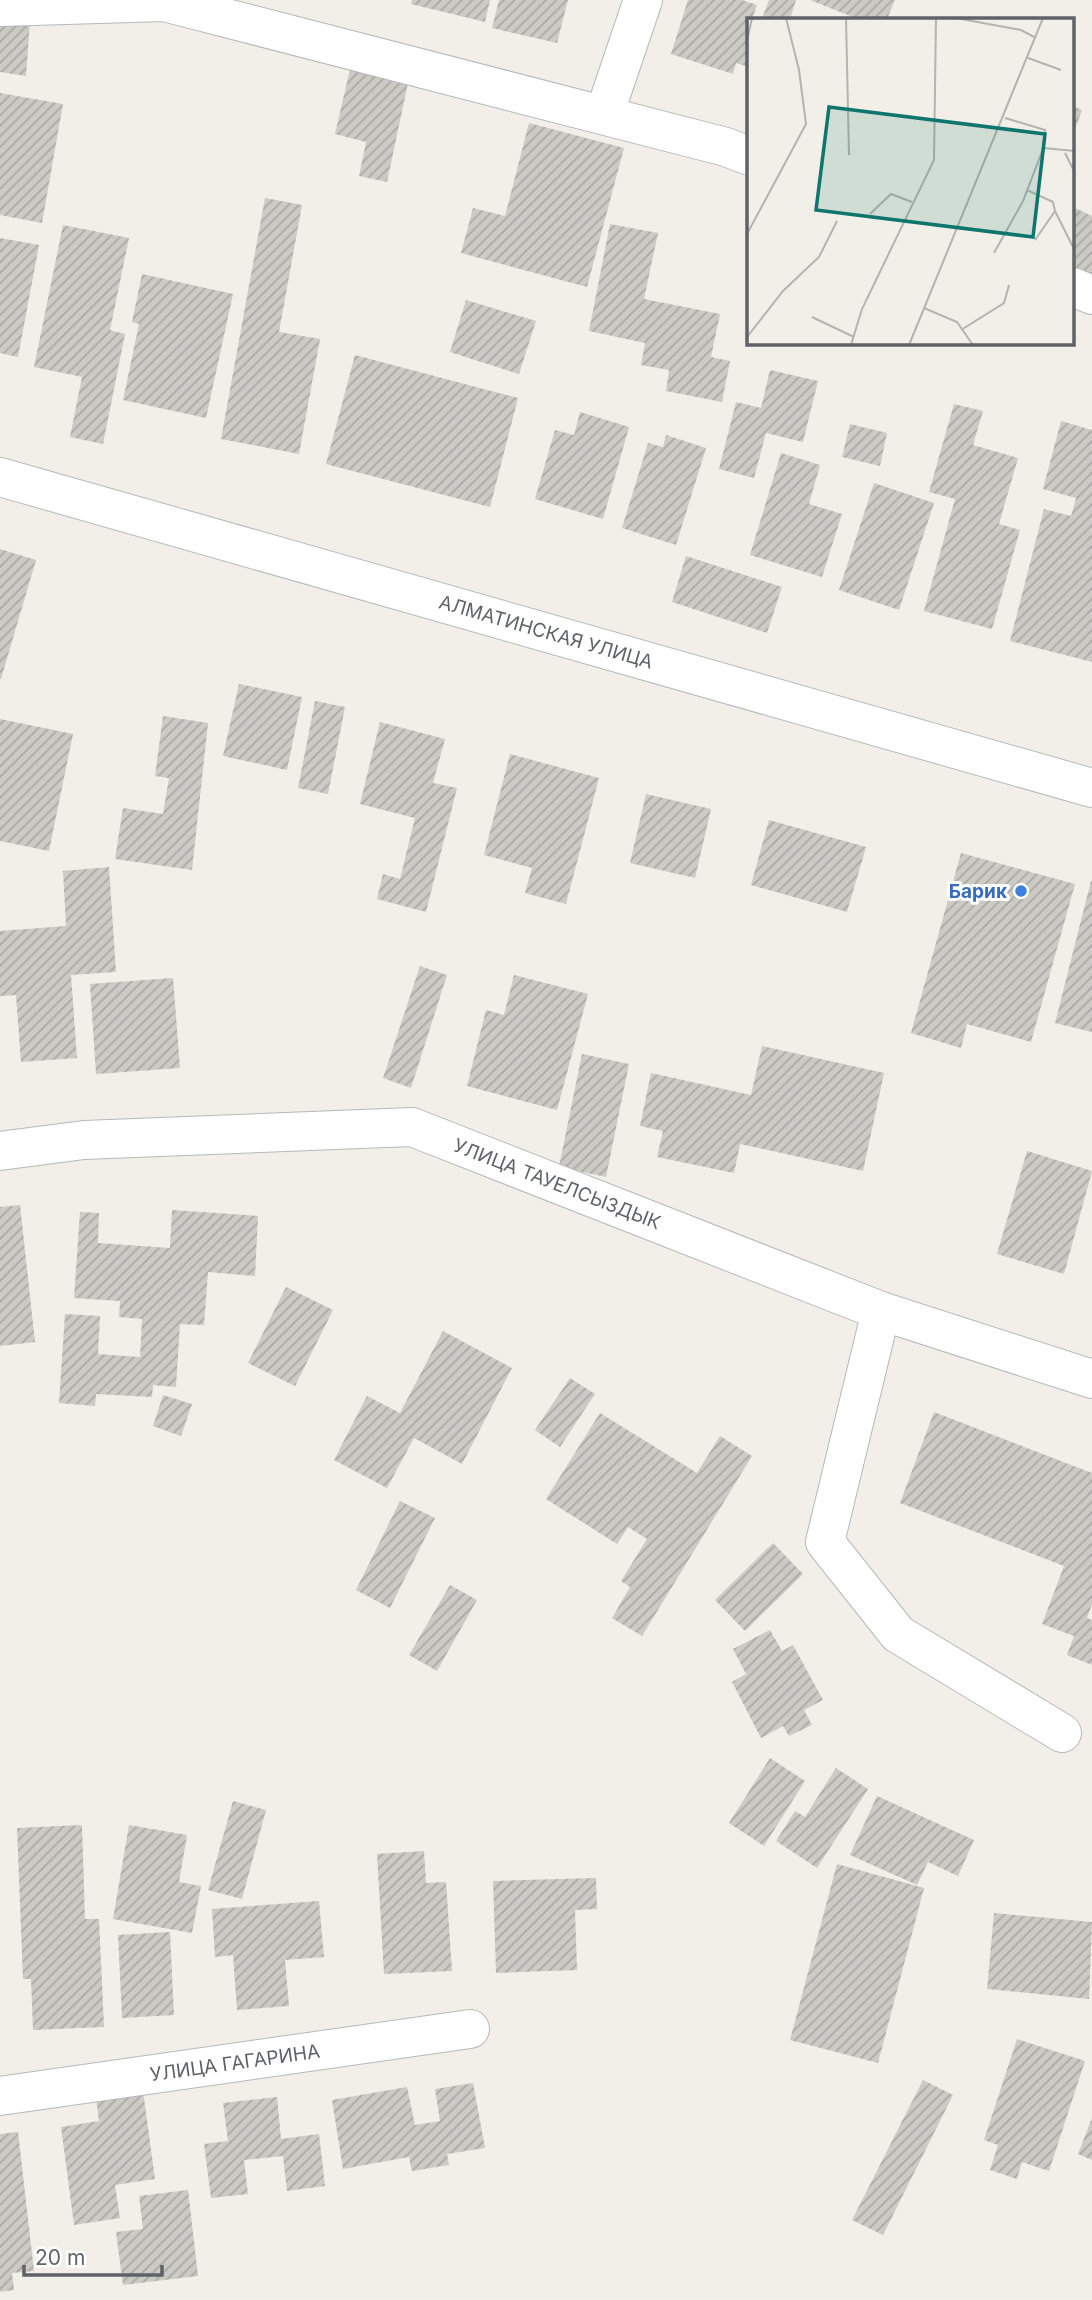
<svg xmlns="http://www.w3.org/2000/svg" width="1092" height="2300" font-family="Inter,sans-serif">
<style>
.building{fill:url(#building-hatch)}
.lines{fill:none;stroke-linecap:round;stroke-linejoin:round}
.street-casing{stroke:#b5b8bc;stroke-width:40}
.secondary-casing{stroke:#b6babf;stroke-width:40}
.street{stroke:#fff;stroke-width:38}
.secondary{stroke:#fff;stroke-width:38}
.shop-dot{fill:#3f7fe0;stroke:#fff;stroke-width:2.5}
.labels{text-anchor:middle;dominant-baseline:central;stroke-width:6;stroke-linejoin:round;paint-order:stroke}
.street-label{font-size:19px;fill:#5f6368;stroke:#fff}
.shop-label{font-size:19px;font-weight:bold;fill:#366cbe;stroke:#fff;text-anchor:end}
.inset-road{fill:none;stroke:#b3b3b1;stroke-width:2}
.view{fill:#0f766e;fill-opacity:0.15;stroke:#0f766e;stroke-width:3.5}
.inset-edge{fill:none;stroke:#5f6368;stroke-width:3.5}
</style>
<defs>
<pattern id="building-hatch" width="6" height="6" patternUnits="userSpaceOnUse" patternTransform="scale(1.75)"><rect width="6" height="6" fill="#cccac5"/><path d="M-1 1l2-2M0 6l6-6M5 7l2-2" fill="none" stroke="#a9a8a4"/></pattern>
</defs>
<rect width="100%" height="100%" fill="#f1efe8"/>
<g class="building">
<polygon points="412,0 490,0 485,22 411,4"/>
<polygon points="499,0 568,0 557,43 492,28"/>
<polygon points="688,0 742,0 757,5 752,19 749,19 749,67 736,63 733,74 671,54"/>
<polygon points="769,0 796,0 790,19 762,19"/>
<polygon points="810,0 895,0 887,19 858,19"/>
<polygon points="0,18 30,21 26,76 0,72"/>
<polygon points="351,65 409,78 387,182 359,176 366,142 335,134"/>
<polygon points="0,93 63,104 42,223 0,215"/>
<polygon points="1073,106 1082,110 1073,135"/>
<polygon points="529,123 624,148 587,287 461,253 473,208 505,216"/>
<polygon points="265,198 302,205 279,332 320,339 299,454 221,439"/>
<polygon points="1073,207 1092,216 1092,275 1073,266"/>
<polygon points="610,224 658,233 644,299 720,314 711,357 730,361 722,402 666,391 669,370 641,365 645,343 589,331"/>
<polygon points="63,225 129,238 110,330 125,334 103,444 70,437 82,377 34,367"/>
<polygon points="0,238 39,245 18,357 0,353"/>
<polygon points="142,274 233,294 206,418 123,400 139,324 132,322"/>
<polygon points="466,300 536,321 519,374 450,352"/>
<polygon points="355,355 518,398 490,507 326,464"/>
<polygon points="770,370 818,381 803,442 766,433 754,478 719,469 736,402 761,408"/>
<polygon points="954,404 983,411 973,445 1018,458 999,524 1020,530 992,629 924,611 955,499 929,492"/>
<polygon points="580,412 629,427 603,519 535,499 555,430 574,435"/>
<polygon points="1061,421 1092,430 1092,662 1010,641 1044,509 1071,516 1076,498 1043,489"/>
<polygon points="850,424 887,433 880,466 842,457"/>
<polygon points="666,435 706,448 676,545 622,528 648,443 663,447"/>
<polygon points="781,453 820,465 809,504 842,514 822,577 750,555"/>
<polygon points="874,483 934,503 899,610 839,590"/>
<polygon points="0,549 36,560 1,679 0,679"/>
<polygon points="686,556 782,587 767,633 672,602"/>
<polygon points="239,684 302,697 287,770 223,756"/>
<polygon points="315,701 345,707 328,794 298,788"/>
<polygon points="163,716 208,723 192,870 115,859 123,808 163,814 169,778 155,776"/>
<polygon points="0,719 73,734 49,851 0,841"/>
<polygon points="380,722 445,739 433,783 457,788 426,912 377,899 383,874 400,879 415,818 360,804"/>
<polygon points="510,754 599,778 566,904 525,893 532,868 484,855"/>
<polygon points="646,794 711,809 695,878 630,863"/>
<polygon points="769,820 866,847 847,912 751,885"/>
<polygon points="961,853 1075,884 1031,1042 967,1024 961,1048 911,1033"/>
<polygon points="109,867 116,972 71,975 77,1058 21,1062 16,995 0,996 0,931 66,926 63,871"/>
<polygon points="1091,881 1092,881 1092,1032 1055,1023"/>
<polygon points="420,966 447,975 411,1088 383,1078"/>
<polygon points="514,975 588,994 557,1110 467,1086 486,1010 504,1015"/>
<polygon points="173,978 180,1068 96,1074 90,984"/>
<polygon points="762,1046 884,1073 863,1171 740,1144 734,1173 657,1157 663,1131 640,1126 651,1073 751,1095"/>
<polygon points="582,1054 629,1064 606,1177 559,1167"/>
<polygon points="1027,1151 1092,1171 1064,1274 997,1254"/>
<polygon points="20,1205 35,1342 0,1346 0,1207"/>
<polygon points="172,1210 258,1216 255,1276 208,1272 204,1325 180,1324 176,1387 153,1385 152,1397 96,1394 95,1406 59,1403 65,1314 100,1316 98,1354 140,1357 142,1319 119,1317 120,1301 74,1298 80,1212 99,1213 98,1243 170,1248"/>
<polygon points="286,1287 333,1310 295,1386 248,1363"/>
<polygon points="443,1331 512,1368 462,1464 414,1438 387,1488 334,1460 367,1396 400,1413"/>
<polygon points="570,1378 595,1394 560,1447 535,1430"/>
<polygon points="163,1395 192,1404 181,1436 153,1426"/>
<polygon points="934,1412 1092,1473 1092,1604 1087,1618 1092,1620 1092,1665 1067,1655 1074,1636 1042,1624 1064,1566 900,1503"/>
<polygon points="600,1413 697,1473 720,1436 752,1456 642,1636 612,1618 630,1587 621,1581 647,1539 628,1527 617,1544 546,1499"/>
<polygon points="400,1501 435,1518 390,1608 356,1590"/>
<polygon points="773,1543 803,1574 745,1631 715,1600"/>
<polygon points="450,1585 477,1600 437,1671 409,1655"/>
<polygon points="770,1630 782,1651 793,1645 823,1700 804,1710 812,1725 789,1736 783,1726 761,1738 732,1682 746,1674 733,1649"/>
<polygon points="770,1758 805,1781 764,1846 729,1823"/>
<polygon points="836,1768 868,1789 817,1868 776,1841 795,1811 805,1817"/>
<polygon points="877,1796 974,1840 958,1876 928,1862 917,1885 850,1855"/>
<polygon points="233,1801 266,1810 242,1899 208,1890"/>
<polygon points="82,1825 85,1919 99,1919 104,2027 33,2030 31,1979 23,1979 17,1828"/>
<polygon points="129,1825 187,1835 179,1882 201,1886 192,1933 113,1919"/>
<polygon points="424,1851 426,1883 446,1882 452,1971 384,1974 377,1854"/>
<polygon points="837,1864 924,1888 878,2063 790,2040"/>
<polygon points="596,1878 597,1909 575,1910 577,1970 496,1973 493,1881"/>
<polygon points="319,1901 324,1957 285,1960 289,2006 237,2010 233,1955 215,1957 212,1909"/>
<polygon points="994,1913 1092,1922 1089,1999 987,1989"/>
<polygon points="170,1932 174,2015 122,2018 118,1935"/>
<polygon points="1017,2039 1085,2061 1049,2171 1022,2162 1017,2179 990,2170 998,2145 984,2140"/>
<polygon points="923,2080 953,2095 883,2235 852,2220"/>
<polygon points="473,2083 485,2148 447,2154 449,2165 412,2171 409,2157 343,2169 332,2100 407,2087 415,2125 440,2121 435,2089"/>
<polygon points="143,2091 155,2179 115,2185 120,2218 74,2225 61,2127 99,2121 96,2098"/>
<polygon points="277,2097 281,2139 319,2134 325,2186 287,2191 283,2156 244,2160 248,2194 211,2198 204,2144 228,2141 223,2103"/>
<polygon points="1092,2118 1092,2160 1078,2154"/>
<polygon points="18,2132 34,2271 12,2273 14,2290 0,2292 0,2134"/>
<polygon points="188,2190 198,2276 123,2285 116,2232 143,2229 139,2196"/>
</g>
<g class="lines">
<defs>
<g id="street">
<polyline points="0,7 164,2 726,147 749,156"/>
<polyline points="604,115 643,0"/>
<polyline points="1073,287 1092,295"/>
<polyline points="0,1151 84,1140 412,1127 881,1311 1092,1379"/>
<polyline points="881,1311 825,1542 898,1634 1062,1733"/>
<polyline points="0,2096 470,2029"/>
</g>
<polyline id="secondary" points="0,477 1092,788"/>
</defs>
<use href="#street" class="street-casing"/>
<use href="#secondary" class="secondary-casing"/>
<use href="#street" class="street"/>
<use href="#secondary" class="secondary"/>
</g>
<circle class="shop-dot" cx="1021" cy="891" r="7"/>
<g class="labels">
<g class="street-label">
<text transform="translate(546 632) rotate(16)">АЛМАТИНСКАЯ УЛИЦА</text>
<text transform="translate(557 1184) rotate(21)">УЛИЦА ТАУЕЛСЫЗДЫК</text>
<text transform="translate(235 2063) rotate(-8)">УЛИЦА ГАГАРИНА</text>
</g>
<g class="shop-label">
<text x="1007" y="891">Барик</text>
</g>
</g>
<g transform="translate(747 18)">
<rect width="327" height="327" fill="#f1efe8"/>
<path class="inset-road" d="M99 0 102 137M209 0 274 12 289 20M0 23 5 0M281 40 314 52M296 130 328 133M318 135 328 155M280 172 306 184 308 193 288 222M308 193 328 233M123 196 144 176 165 184M0 216 59 106 52 52 39 0M247 235 276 183 296 131 298 112 258 100M177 290 210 304 226 327M65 299 107 319M214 312 257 285 262 267M0 319 36 273 72 239 90 203M104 327 115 291 187 142 189 0M162 327 296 0"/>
<path class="view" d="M82 89 298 116 286 219 69 192Z"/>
<rect width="327" height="327" class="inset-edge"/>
</g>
<path d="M24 2265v10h138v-10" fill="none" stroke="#5f6368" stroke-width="3.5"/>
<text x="35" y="2265" font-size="21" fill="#5f6368" stroke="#ffffff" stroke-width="5" paint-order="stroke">20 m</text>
</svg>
